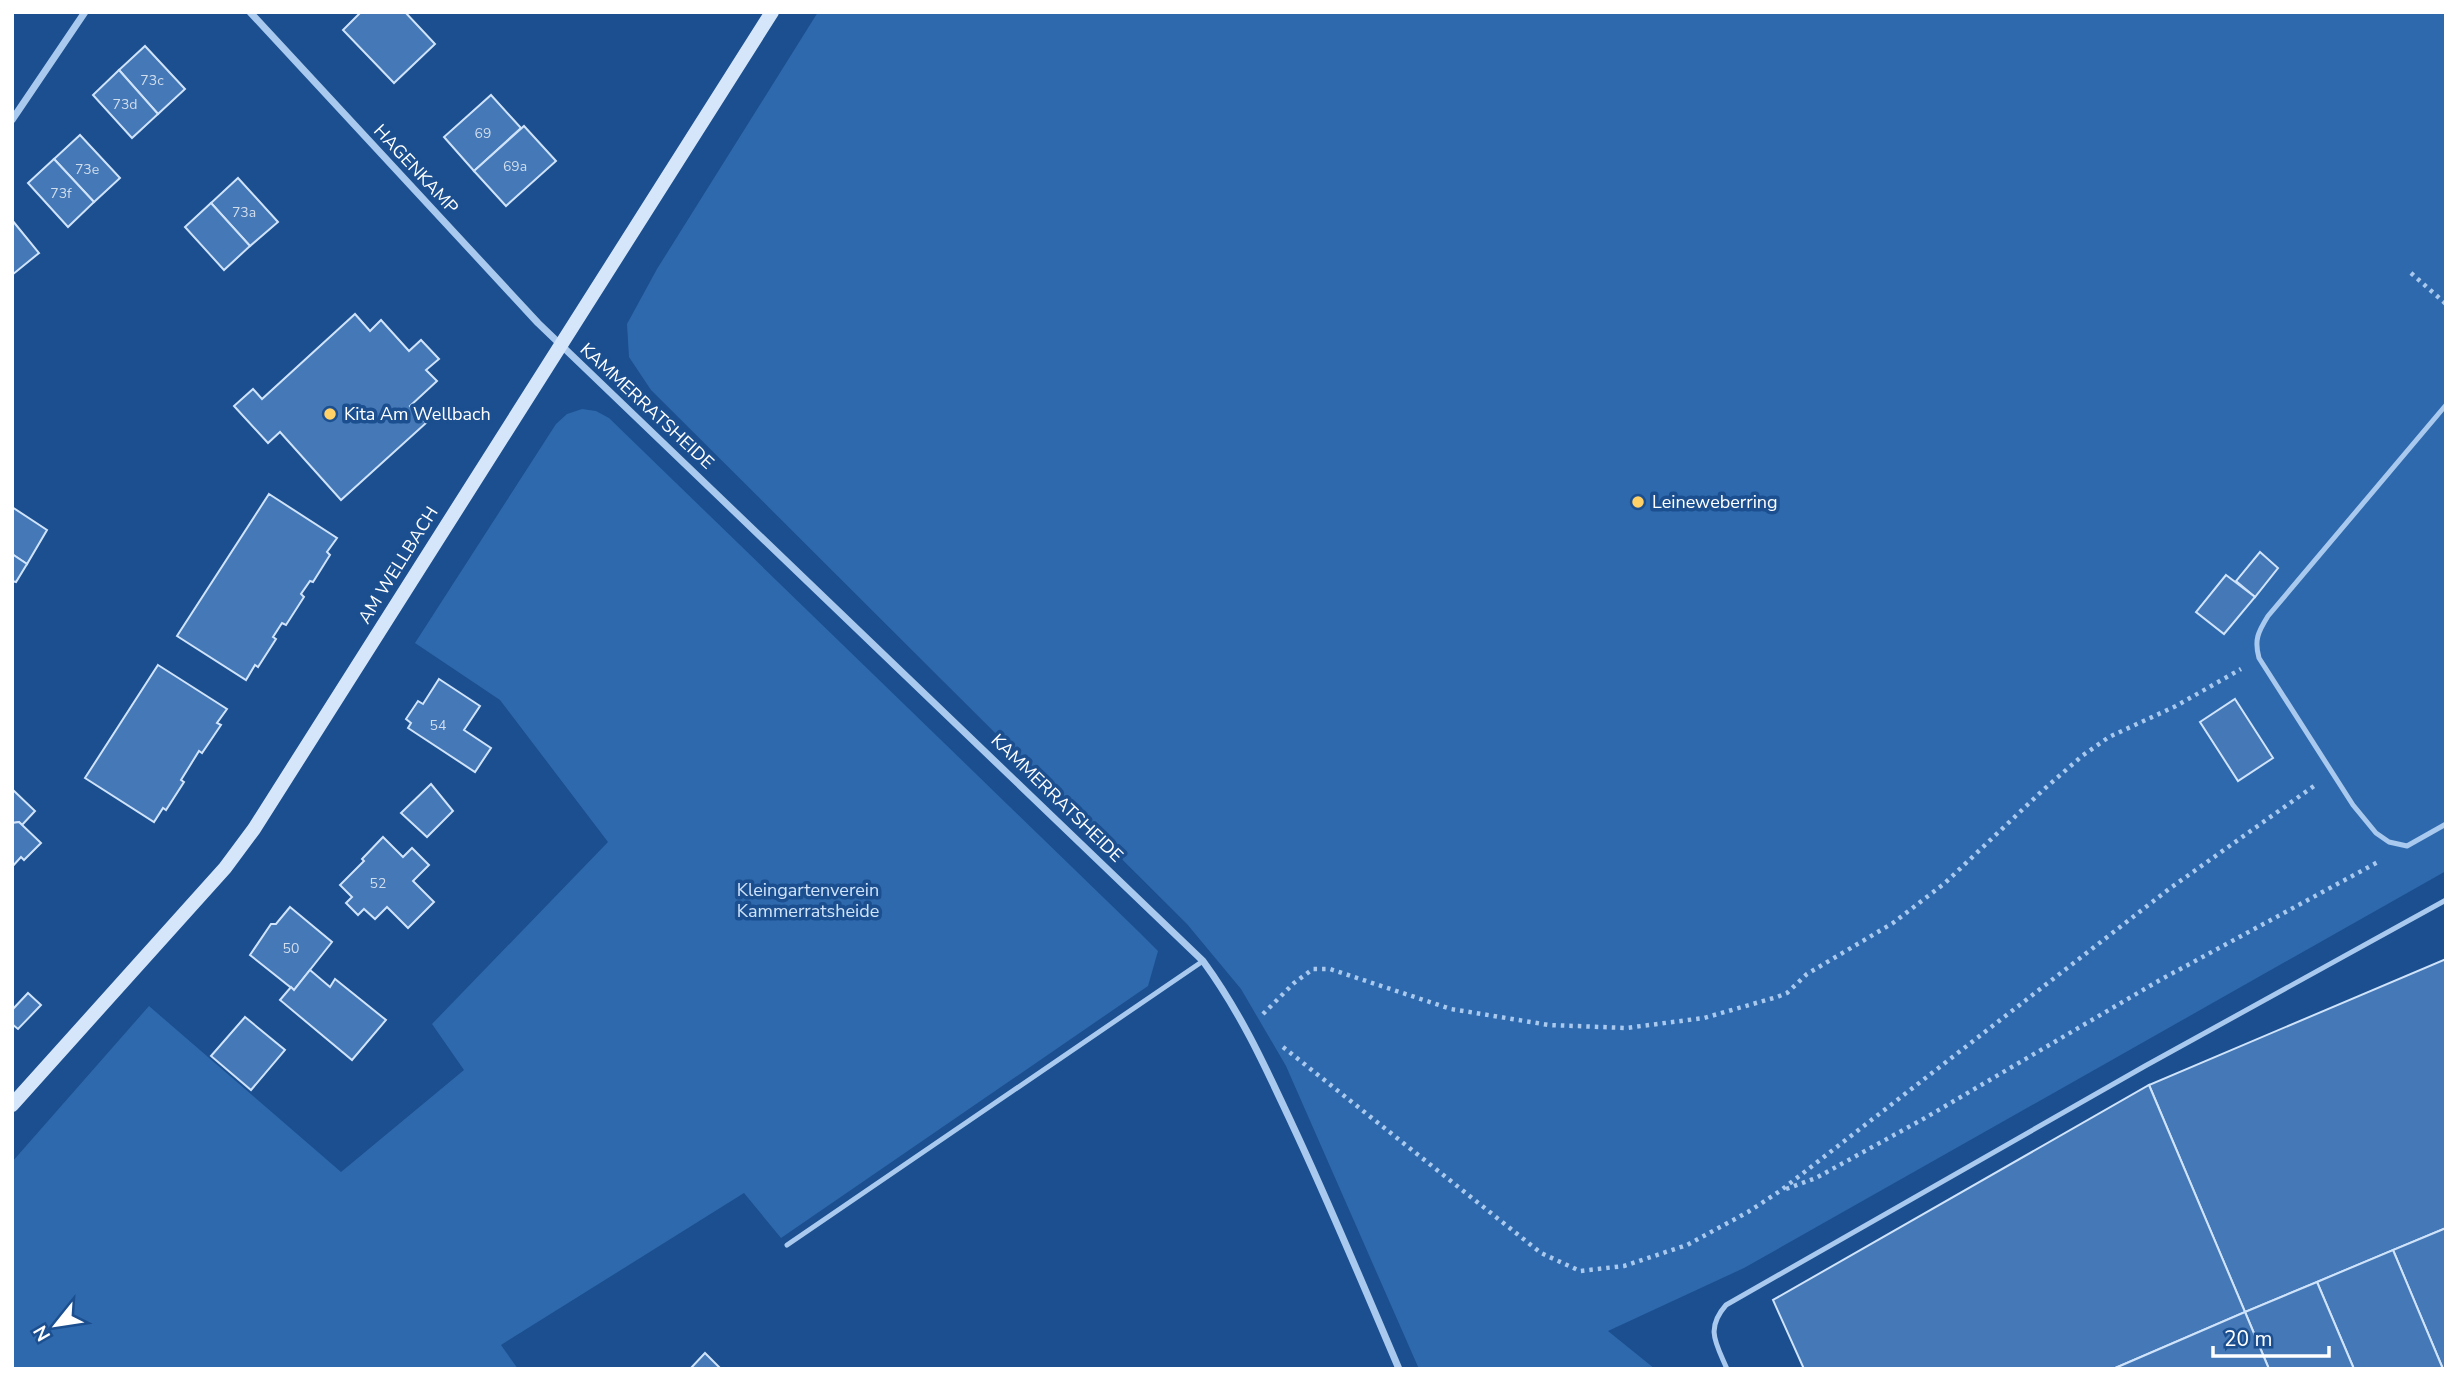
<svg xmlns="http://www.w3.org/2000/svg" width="2458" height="1381" font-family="'Nunito Sans',sans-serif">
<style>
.green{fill:#2e69ad}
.building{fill:#4478b7;stroke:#cfe3fa;stroke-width:2}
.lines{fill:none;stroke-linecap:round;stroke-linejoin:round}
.path{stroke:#a9c9ee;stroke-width:4.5;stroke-dasharray:3.5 5;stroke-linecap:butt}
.service{stroke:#a9c9ee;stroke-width:5}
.minor{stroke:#a9c9ee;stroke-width:7}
.secondary{stroke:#d6e6fa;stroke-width:14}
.poi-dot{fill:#ffd166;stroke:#1b4f8f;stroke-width:2.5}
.labels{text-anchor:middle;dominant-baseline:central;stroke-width:7;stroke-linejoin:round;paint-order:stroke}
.number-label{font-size:14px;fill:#d0dded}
.street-label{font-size:18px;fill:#fff;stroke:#1b4f8f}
.poi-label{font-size:18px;fill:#fff;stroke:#1b4f8f;text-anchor:start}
.park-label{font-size:18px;fill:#cfe3fa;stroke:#1b4f8f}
</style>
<rect width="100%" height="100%" fill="#1b4f8f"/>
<g class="green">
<polygon points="818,12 2446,12 2446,871 1744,1268 1608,1331 1655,1369 1419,1369 1286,1066 1241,989 1187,924 651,390 629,357 627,324 657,269"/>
<polygon points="582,409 596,411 609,418 1139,932 1158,951 1148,986 781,1238 744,1193 501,1345 518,1369 12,1369 12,1162 149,1006 341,1172 464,1070 432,1024 608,842 500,700 415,643 556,424 567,414"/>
</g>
<g class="building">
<polygon points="361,12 405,12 435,44 394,83 343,30"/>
<polygon points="145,46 185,89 158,114 119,70"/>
<polygon points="119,70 158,114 132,138 93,95"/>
<polygon points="491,95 521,128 474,171 444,137"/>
<polygon points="524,126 556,161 506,206 474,171"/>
<polygon points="80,135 120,178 94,202 54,159"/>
<polygon points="54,159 94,202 68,227 28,183"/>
<polygon points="238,178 278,222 250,246 211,203"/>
<polygon points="211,203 250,246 224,270 185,227"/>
<polygon points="12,220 39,253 12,275"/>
<polygon points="355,314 370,331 381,320 409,351 421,340 439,359 426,370 437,381 410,406 426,423 341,500 280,432 268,443 234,406 253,389 262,399"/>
<polygon points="269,494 337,538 327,552 330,555 313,582 310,581 301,594 304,597 286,625 282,623 273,637 276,639 258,667 255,665 246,680 177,636"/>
<polygon points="12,507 47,530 27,564 12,554"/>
<polygon points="2260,552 2278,568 2255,597 2236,581"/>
<polygon points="12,554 27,564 16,582 12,581"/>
<polygon points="2226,575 2255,597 2224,634 2196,612"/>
<polygon points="158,665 227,709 217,723 221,725 202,753 199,751 181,780 184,782 166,810 163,808 154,822 85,778"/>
<polygon points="439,679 480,706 464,730 491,748 475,772 408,728 411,723 406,719 418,701 423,704"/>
<polygon points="2235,699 2273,758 2238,781 2200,722"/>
<polygon points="431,784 453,811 427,837 401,813"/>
<polygon points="12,789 35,811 22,825 19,822 12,823"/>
<polygon points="19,822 41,843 24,860 21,857 12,867 12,823"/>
<polygon points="383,837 403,857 412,848 429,865 413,881 434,902 408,928 387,907 375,919 364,909 358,915 346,903 352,897 340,885 364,861 362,859"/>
<polygon points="290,907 332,942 294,990 250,955 271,924 276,924"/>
<polygon points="2446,959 2446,1228 2245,1312 2149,1085"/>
<polygon points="310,970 330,987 335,979 386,1020 352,1060 280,1000 291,987 294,990"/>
<polygon points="28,993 41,1005 18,1029 12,1024 12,1010"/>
<polygon points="245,1017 285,1050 251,1090 211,1056"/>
<polygon points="2149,1085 2245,1312 2113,1369 1804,1369 1773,1300"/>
<polygon points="2446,1228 2446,1369 2443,1369 2393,1250"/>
<polygon points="2393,1250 2443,1369 2354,1369 2317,1282"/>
<polygon points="2317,1282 2354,1369 2269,1369 2245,1312"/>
<polygon points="2245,1312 2269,1369 2113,1369"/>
<polygon points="705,1353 721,1369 690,1369"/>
</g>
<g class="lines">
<g class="path">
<polyline points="2411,273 2446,304"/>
<polyline points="1263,1014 1294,983 1313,969 1330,969 1451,1009 1549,1025 1626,1028 1704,1018 1777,997 1787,993 1807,974 1893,923 1945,883 2042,791 2082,756 2109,737 2176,706 2241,669"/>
<polyline points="1283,1047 1541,1253 1580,1271 1624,1266 1687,1245 1748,1212 1780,1191 2169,889 2314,786"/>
<polyline points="1786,1189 1816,1178 1925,1118 2160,980 2378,862"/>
</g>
<g class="service">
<path d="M2446 405 2268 616C2258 632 2254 640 2259 658L2353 805 2376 833 2389 842 2407 846 2446 824"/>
<polyline points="787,1245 1203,961"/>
<path d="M1727 1369C1716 1343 1705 1329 1726 1305L2145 1066 2446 900"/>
</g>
<g class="minor">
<path d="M250 12 538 323 1203 961C1241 1013 1265 1066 1292 1124 1330 1205 1364 1287 1399 1369"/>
<polyline points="12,120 85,12"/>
</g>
<polyline class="secondary" points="12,1105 225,868 254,829 772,12"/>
</g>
<g class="poi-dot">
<circle cx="330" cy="414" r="7"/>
<circle cx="1638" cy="502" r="7"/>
</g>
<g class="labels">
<g class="number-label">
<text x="152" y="80">73c</text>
<text x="125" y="104">73d</text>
<text x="483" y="133">69</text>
<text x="515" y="166">69a</text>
<text x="87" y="169">73e</text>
<text x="61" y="193">73f</text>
<text x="244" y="212">73a</text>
<text x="438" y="725">54</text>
<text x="378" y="883">52</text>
<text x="291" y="948">50</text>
</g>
<g class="street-label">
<text transform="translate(416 169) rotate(47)">HAGENKAMP</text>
<text transform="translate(647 406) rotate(43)">KAMMERRATSHEIDE</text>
<text transform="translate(398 565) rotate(-58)">AM WELLBACH</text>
<text transform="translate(1057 798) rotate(44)">KAMMERRATSHEIDE</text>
</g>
<g class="poi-label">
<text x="344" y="414">Kita Am Wellbach</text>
<text x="1652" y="502">Leineweberring</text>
</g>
<g class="park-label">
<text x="808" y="890">Kleingartenverein<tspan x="808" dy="21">Kammerratsheide</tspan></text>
</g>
</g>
<rect width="2458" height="1381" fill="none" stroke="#ffffff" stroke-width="28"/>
<g transform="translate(56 1325) rotate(240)" stroke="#1b4f8f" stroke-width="5" paint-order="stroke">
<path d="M0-5L12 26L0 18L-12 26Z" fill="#ffffff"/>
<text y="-10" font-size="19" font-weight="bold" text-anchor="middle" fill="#ffffff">N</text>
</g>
<path d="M2213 1346v10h116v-10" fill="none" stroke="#ffffff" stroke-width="3.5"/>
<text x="2224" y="1346" font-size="21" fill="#ffffff" stroke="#1b4f8f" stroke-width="5" paint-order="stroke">20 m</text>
</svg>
